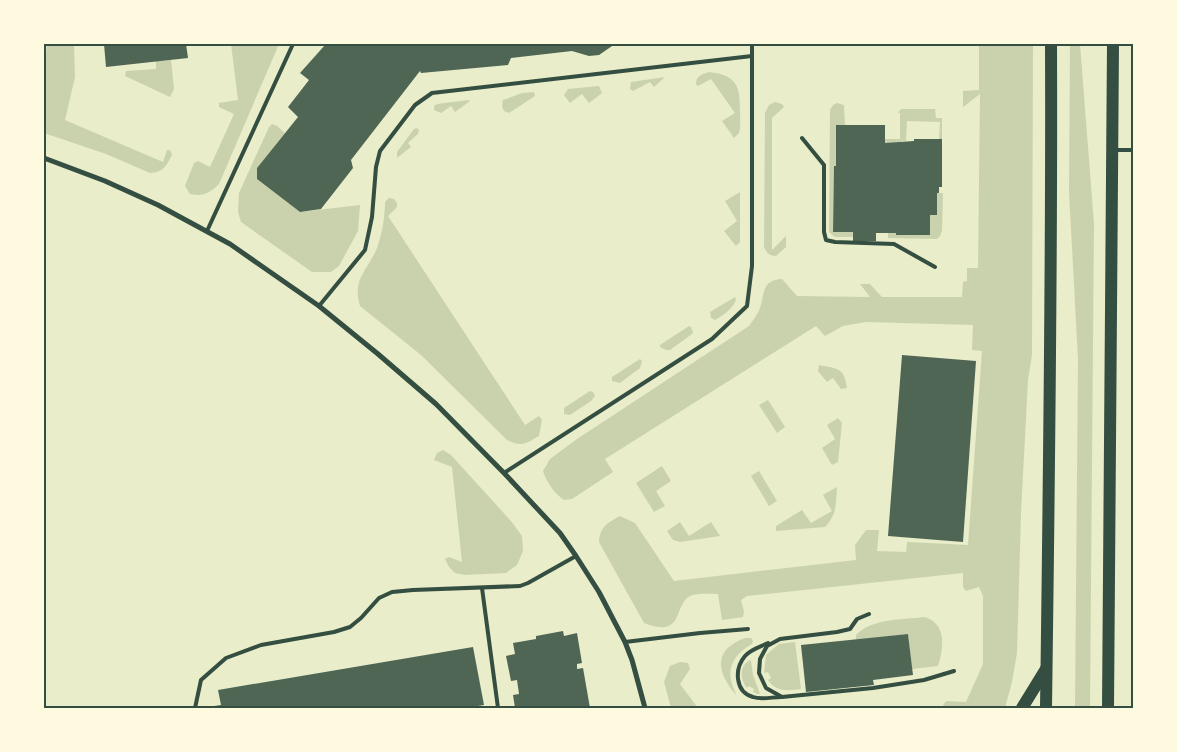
<svg xmlns="http://www.w3.org/2000/svg" width="1177" height="752" font-family="Ubuntu,sans-serif">
<style>
.green{fill:#cad2ad}
.building{fill:#4f6655}
.lines{fill:none;stroke-linecap:round;stroke-linejoin:round}
.service{stroke:#344e41;stroke-width:4}
.minor{stroke:#344e41;stroke-width:5}
.primary{stroke:#344e41;stroke-width:12}
.neatline{fill:none;stroke:#344e41;stroke-width:2}
</style>
<rect width="100%" height="100%" fill="#e9edc9"/>
<g class="green">
<path d="M47 44H74L75 77 65 120 163 162 167 150H170L172 155C166 166 164 172 150 173L106 154 44 133V75Z"/>
<path d="M231 44H279L219 184C210 193 203 197 190 194L185 186 194 163 198 161 210 167 234 114 219 107V103L238 100Z"/>
<path d="M979 44H1033L1032 355 1028 380 1021 513 1017 653 1012 682 1005 708H945L943 705 946 701 966 702 983 664V596L979 587 966 591 963 587V573L747 596 741 600 744 612 743 617 722 620 718 594C710 594 697 593 690 596 673 605 685 639 644 623L599 542C600 527 607 523 620 516L635 523 674 581 856 560 855 545 866 530H879L877 551 906 552 907 542 968 545 982 351 972 350 973 325 866 322 843 326 825 336 816 326 605 459 613 472 572 499 564 500C554 493 547 483 543 471L550 459 577 439 749 326C753 320 758 314 760 308 765 292 762 280 782 279L797 296 870 297 860 284H870L882 297H962L963 282 967 281V268H978L980 94 963 107V91L979 90Z"/>
<polygon points="1070,44 1080,44 1094,224 1090,708 1075,708 1078,359 1069,192"/>
<polygon points="171,60 174,89 170,97 125,76 126,71 156,69 156,61"/>
<path d="M709 72C738 75 740 87 740 113 740 120 741 127 739 133L734 138 722 121 735 113 711 79 698 86 696 84C696 76 702 74 709 72Z"/>
<polygon points="665,77 654,87 650,82 633,91 630,89 631,82"/>
<polygon points="599,86 602,93 589,103 582,94 570,103 564,95 568,89"/>
<polygon points="534,92 535,96 509,113 504,111 502,106 503,100 522,93"/>
<polygon points="469,100 470,101 455,112 451,106 441,113 434,110 434,106 437,104"/>
<path d="M775 102 782 104 784 107 772 118V250L786 236V247L776 256C769 256 767 253 764 247L765 113 769 105Z"/>
<polygon points="837,103 844,105 845,125 836,125 836,166 834,166 833,232 853,232 853,237 835,237 829,232 830,110 833,105"/>
<polygon points="901,109 935,109 936,118 942,118 942,139 939,139 940,122 907,121 906,141 901,141 901,143 885,143 885,139 900,139 900,113 898,113"/>
<polygon points="272,124 277,126 285,133 257,168 257,179 300,212 360,205 358,231 339,266 331,272 312,272 241,222 238,212 239,193 269,127"/>
<polygon points="417,128 419,130 418,134 408,143 411,147 397,158 397,152 414,129"/>
<polygon points="740,192 740,242 736,246 724,231 737,221 725,201"/>
<polygon points="937,193 943,193 942,231 940,236 937,239 888,238 888,233 896,233 896,235 930,235 930,215 937,214"/>
<path d="M389 198 394 199 397 203V207L388 216 525 425 539 416 542 420 539 436C525 444 522 447 507 440L421 355 360 306C352 278 367 272 377 248 382 234 385 217 385 202Z"/>
<path d="M735 297 736 300C732 309 724 315 715 320L711 318 710 312Z"/>
<polygon points="689,326 691,327 693,332 692,334 670,350 666,350 660,347 660,345"/>
<polygon points="640,359 642,361 640,368 620,383 612,381 612,377"/>
<path d="M819 365C838 369 844 367 847 388L841 389 833 378 827 382 818 371Z"/>
<polygon points="590,391 593,392 595,396 591,401 570,415 564,414 564,408"/>
<polygon points="768,400 785,427 777,433 759,405"/>
<polygon points="838,418 842,423 838,462 832,465 822,448 835,439 827,425"/>
<polygon points="443,450 451,455 511,521 522,536 523,551 517,565 506,573 465,575 455,573 449,567 445,559 449,557 462,562 452,467 434,460 437,453"/>
<polygon points="662,466 671,481 656,491 665,506 654,512 636,483"/>
<polygon points="759,471 777,501 769,506 751,476"/>
<path d="M837 487C836 502 837 515 825 527L776 531V526L802 510 811 523 832 511 823 495Z"/>
<polygon points="680,522 689,536 711,522 720,536 680,542 673,540 667,531"/>
<path d="M924 617C947 623 944 648 938 666L912 669 908 634 856 640V635C872 618 902 620 924 617Z"/>
<path d="M745 638H751L753 641 752 644C738 652 728 663 731 680 732 685 735 691 736 695 716 671 713 650 745 638Z"/>
<path d="M795 642 801 689C787 691 776 692 768 680L771 678 768 672 764 673 766 655 779 644Z"/>
<path d="M750 660 751 661 753 675 760 694H757L753 692 754 689 749 686 747 688C740 679 739 666 750 660Z"/>
<polygon points="680,662 688,663 690,669 680,684 698,708 671,708 664,682 670,666"/>
</g>
<g class="building">
<polygon points="104,44 186,44 188,58 106,67"/>
<polygon points="324,44 615,44 599,55 589,56 572,51 511,58 508,65 421,73 420,71 351,160 353,168 321,209 300,212 257,179 257,168 298,117 288,107 309,80 300,73 325,45"/>
<polygon points="836,125 885,125 885,143 914,141 914,139 942,139 942,187 939,187 939,193 937,193 937,215 930,215 930,235 896,235 896,233 876,233 876,241 853,241 853,232 833,232 834,166 836,166"/>
<polygon points="902,355 976,361 963,542 888,536"/>
<polygon points="563,631 564,636 577,633 582,663 577,664 577,669 583,668 590,708 515,708 513,695 519,694 517,680 511,681 506,656 515,654 513,643 536,639 536,636"/>
<polygon points="908,634 913,675 873,680 874,685 806,692 801,645"/>
<polygon points="473,647 484,705 466,708 214,708 214,706 221,705 218,690"/>
</g>
<g class="lines">
<g class="service">
<polyline points="802,138 824,165 824,232 826,240 835,242 894,244 935,267"/>
<polyline points="1115,150 1133,150"/>
<polyline points="207,231 293,44"/>
<polyline points="319,306 365,250 372,217 376,167 380,151 415,105 432,93 752,56"/>
<polyline points="504,473 712,339 747,306 752,266 752,44"/>
<polyline points="482,588 498,708"/>
<polyline points="869,614 857,619 850,629 837,632 780,639 767,646 760,659 759,673 766,688 782,697 873,688 924,680 954,671"/>
<polyline points="625,642 700,633 748,629"/>
<path d="M768 643C760 647 751 649 745 656 734 669 735 692 753 697 761 700 773 697 781 697"/>
<polyline points="195,708 201,680 226,658 261,645 334,632 350,627 361,618 379,598 392,592 413,590 520,586 528,583 576,556"/>
</g>
<polyline class="minor" points="44,158 105,181 158,205 230,244 319,306 378,354 436,404 504,473 560,533 576,556 599,592 625,642 632,660 645,708"/>
<g class="primary">
<polyline points="1022,708 1046,669"/>
<path d="M1046 708C1049 487 1052 265 1051 44"/>
<polyline points="1108,708 1113,44"/>
</g>
</g>
<rect width="1177" height="752" fill="none" stroke="#fefae0" stroke-width="90"/>
<rect x="45" y="45" width="1087" height="662" class="neatline"/>
</svg>
